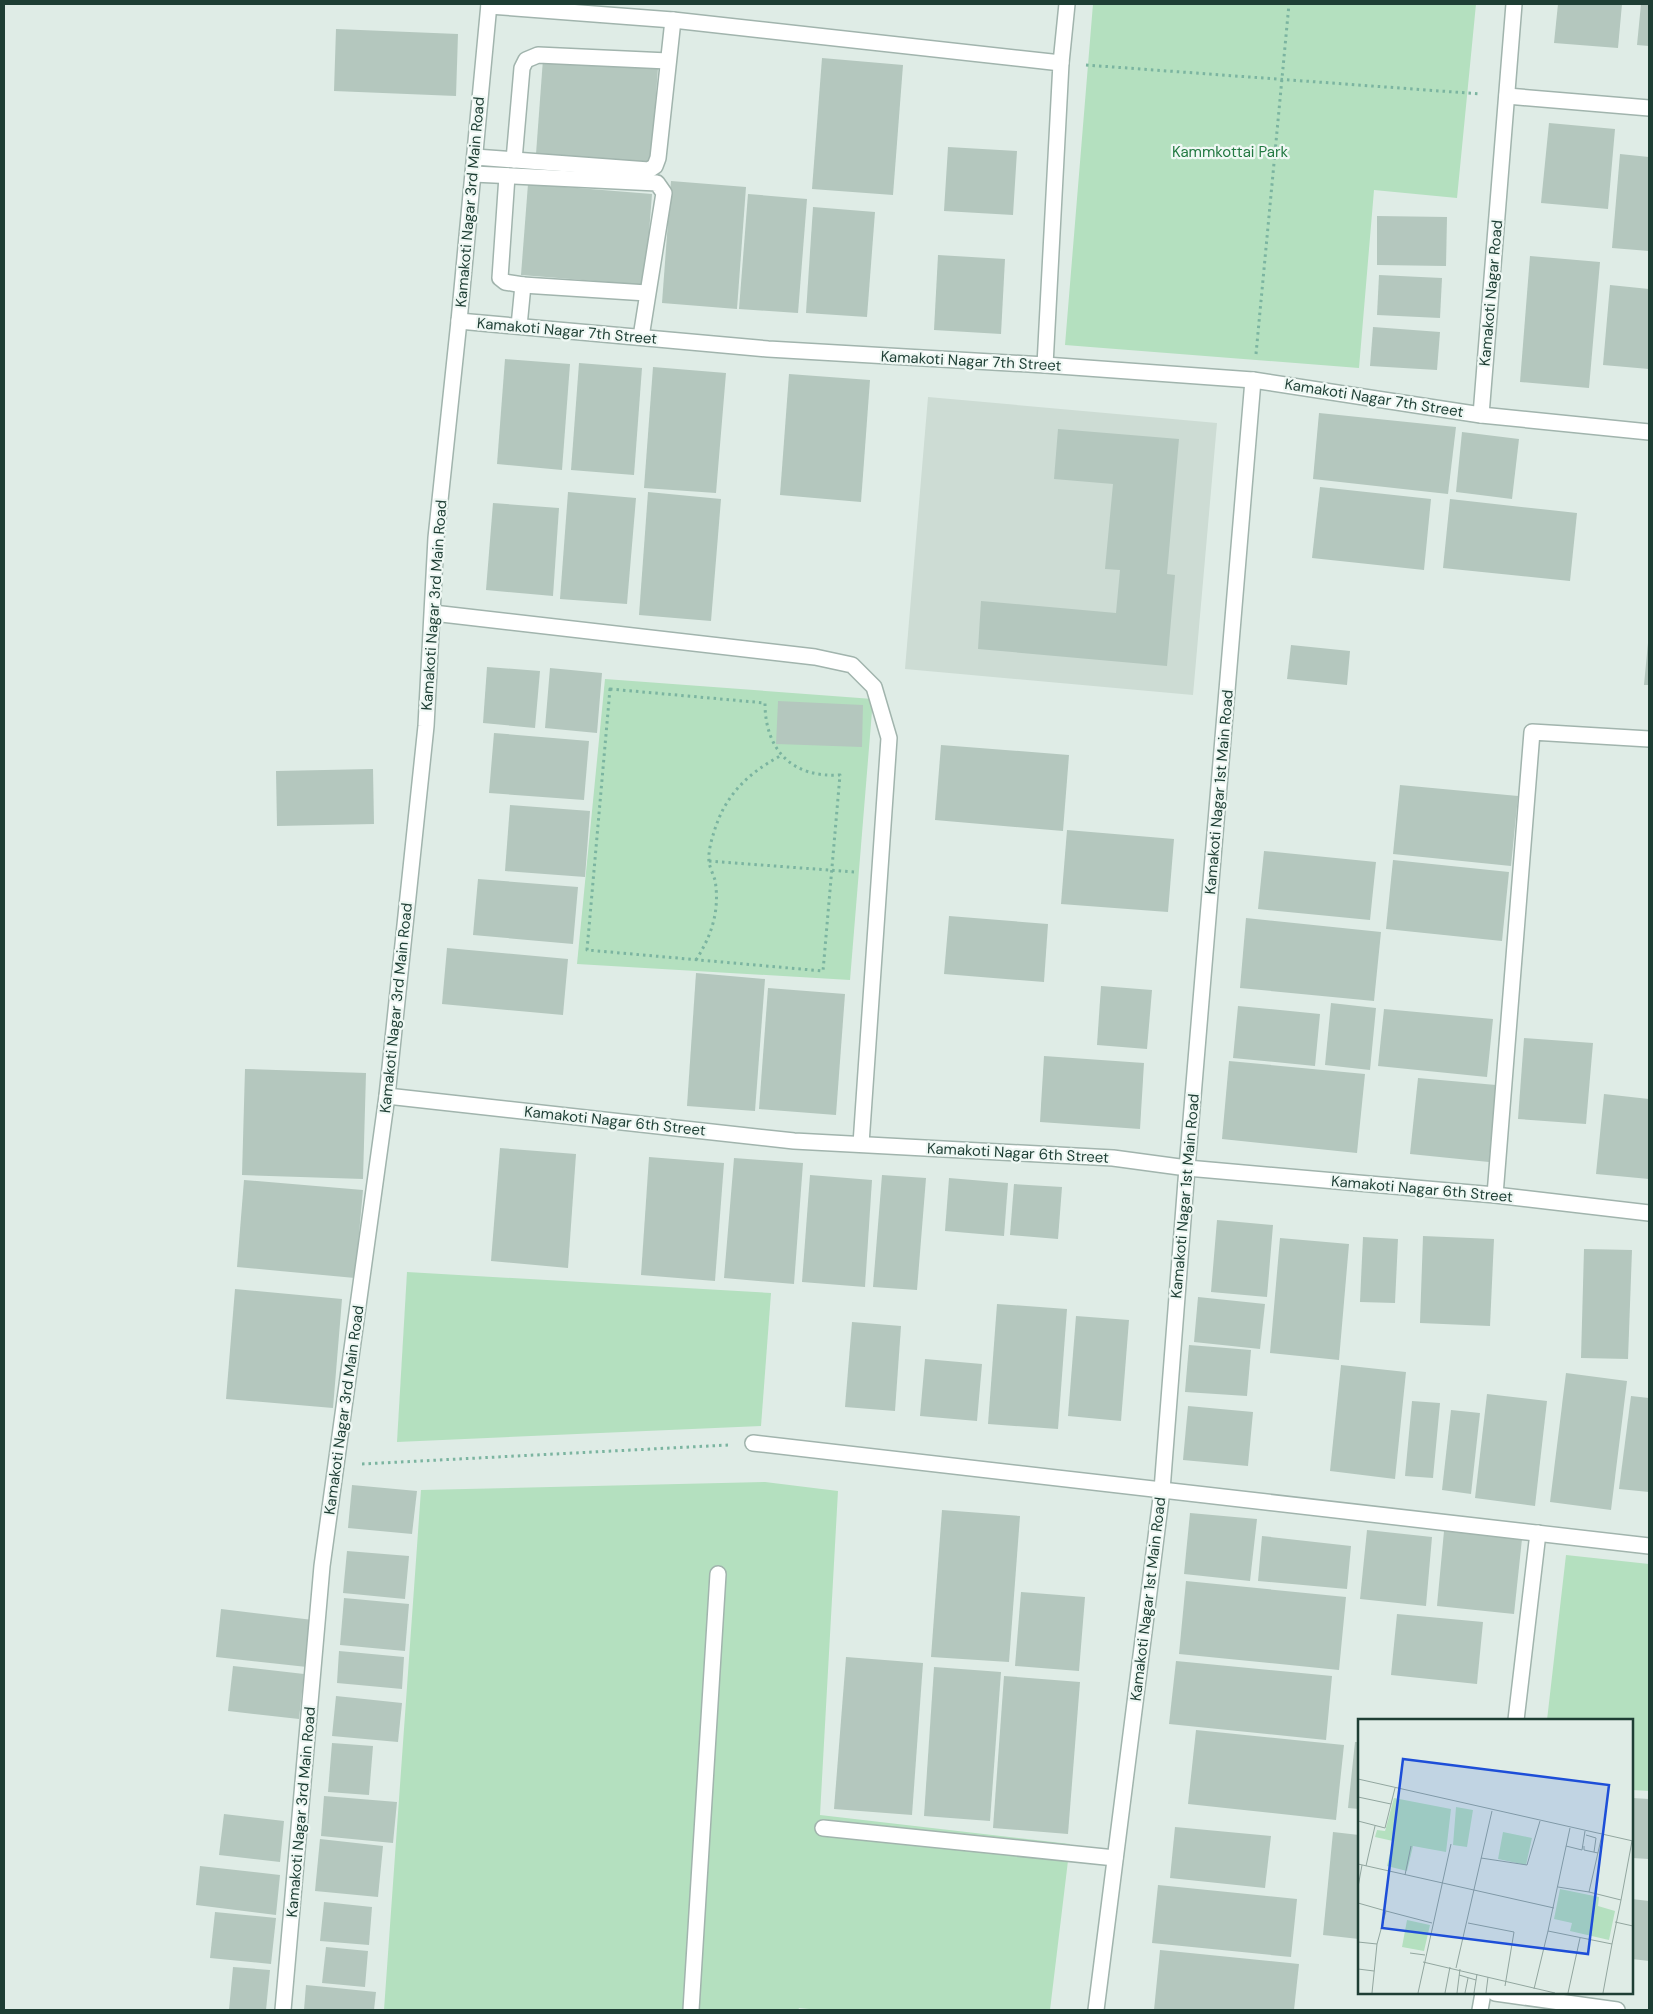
<svg xmlns="http://www.w3.org/2000/svg" width="1653" height="2014" font-family="'DM Sans',sans-serif">
<style>
.built{fill:#cddcd4}
.green{fill:#b4e0bf}
.building{fill:#b4c7be}
.lines{fill:none;stroke-linecap:round;stroke-linejoin:round}
.service-casing{stroke:#a1b4ad;stroke-width:18}
.minor-casing{stroke:#a1b4ad;stroke-width:18}
.path{stroke:#7bb4a0;stroke-width:3;stroke-dasharray:2.5 4;stroke-linecap:butt}
.service{stroke:#fff;stroke-width:15}
.minor{stroke:#fff;stroke-width:15}
.labels{text-anchor:middle;dominant-baseline:central;stroke-width:4.5;stroke-linejoin:round;paint-order:stroke}
.park-label{font-size:15px;fill:#237942;stroke:#eff8f4}
.street-label{font-size:15px;fill:#1e3e34;stroke:#eff8f4}
.inset-road{fill:none;stroke:#92a69f;stroke-width:1}
.view{fill:#1d4ed8;fill-opacity:0.15;stroke:#1d4ed8;stroke-width:2.5}
.inset-edge{fill:none;stroke:#1e3e34;stroke-width:2.5}
</style>
<rect width="100%" height="100%" fill="#dfece6"/>
<polygon class="built" points="928,397 1217,423 1193,695 905,669"/>
<g class="green">
<polygon points="1093,4 1476,4 1457,198 1374,190 1359,368 1065,345"/>
<polygon points="605,679 873,699 850,980 577,964"/>
<polygon points="407,1272 771,1293 761,1426 397,1442"/>
<polygon points="765,1482 838,1491 820,1815 1070,1844 1050,2010 819,2010 799,2008 798,2010 384,2010 421,1490"/>
<polygon points="1566,1555 1649,1564 1649,1791 1632,1790 1632,1720 1547,1720"/>
</g>
<g class="building">
<polygon points="1558,4 1622,4 1618,48 1554,43"/>
<polygon points="1641,4 1649,4 1649,46 1637,45"/>
<polygon points="336,29 458,34 456,96 334,91"/>
<polygon points="822,58 903,65 893,195 812,189"/>
<polygon points="543,59 658,68 651,163 536,154"/>
<polygon points="1549,123 1615,129 1608,209 1541,203"/>
<polygon points="948,147 1017,151 1013,215 944,211"/>
<polygon points="1620,154 1649,157 1649,251 1612,248"/>
<polygon points="671,181 746,187 737,309 662,303"/>
<polygon points="528,184 652,194 645,285 521,275"/>
<polygon points="748,194 807,199 798,313 739,309"/>
<polygon points="813,207 875,212 867,317 806,313"/>
<polygon points="1377,216 1447,217 1446,266 1377,265"/>
<polygon points="938,255 1005,259 1001,334 934,330"/>
<polygon points="1530,256 1600,262 1589,388 1520,382"/>
<polygon points="1379,275 1442,278 1440,318 1377,315"/>
<polygon points="1610,285 1649,289 1649,369 1603,365"/>
<polygon points="1373,327 1440,332 1437,370 1370,366"/>
<polygon points="505,359 570,364 562,470 497,464"/>
<polygon points="579,363 642,368 634,475 571,470"/>
<polygon points="653,367 726,373 716,493 644,488"/>
<polygon points="789,374 870,380 861,502 780,495"/>
<polygon points="1319,413 1456,427 1448,494 1313,479"/>
<polygon points="1058,429 1179,439 1167,574 1175,575 1167,666 978,649 981,601 1116,613 1120,570 1105,569 1113,484 1054,479"/>
<polygon points="1462,432 1519,439 1512,499 1456,492"/>
<polygon points="1320,487 1431,499 1424,570 1312,558"/>
<polygon points="568,492 636,498 627,604 560,599"/>
<polygon points="648,492 721,499 711,621 639,615"/>
<polygon points="1450,499 1577,513 1570,581 1443,568"/>
<polygon points="493,503 559,508 553,596 486,590"/>
<polygon points="1648,643 1649,644 1649,685 1644,685"/>
<polygon points="1291,645 1350,651 1347,685 1287,679"/>
<polygon points="487,667 540,671 535,728 483,723"/>
<polygon points="550,668 602,673 597,733 545,728"/>
<polygon points="778,701 863,705 862,747 776,744"/>
<polygon points="494,733 589,741 584,800 489,793"/>
<polygon points="941,745 1069,755 1063,831 935,820"/>
<polygon points="373,769 374,824 277,826 276,771"/>
<polygon points="1400,785 1518,796 1511,866 1393,854"/>
<polygon points="510,805 590,811 585,877 505,871"/>
<polygon points="1067,830 1174,839 1168,912 1061,904"/>
<polygon points="1264,851 1376,862 1370,920 1258,909"/>
<polygon points="1393,860 1509,872 1502,941 1386,929"/>
<polygon points="478,879 578,887 573,944 473,935"/>
<polygon points="949,916 1048,924 1044,982 944,974"/>
<polygon points="1246,918 1381,932 1374,1001 1240,988"/>
<polygon points="447,948 568,959 563,1015 442,1004"/>
<polygon points="696,973 765,979 755,1111 687,1106"/>
<polygon points="1101,986 1152,990 1147,1049 1097,1045"/>
<polygon points="768,988 845,994 836,1115 759,1109"/>
<polygon points="1331,1003 1376,1008 1370,1070 1325,1065"/>
<polygon points="1238,1006 1320,1014 1315,1066 1233,1058"/>
<polygon points="1384,1009 1493,1019 1487,1077 1378,1066"/>
<polygon points="1524,1038 1593,1043 1586,1124 1518,1119"/>
<polygon points="1044,1056 1144,1063 1140,1129 1040,1122"/>
<polygon points="1229,1061 1365,1074 1357,1153 1222,1139"/>
<polygon points="245,1069 366,1073 363,1179 242,1175"/>
<polygon points="1418,1078 1496,1085 1489,1162 1410,1154"/>
<polygon points="1604,1094 1649,1099 1649,1179 1596,1174"/>
<polygon points="500,1148 576,1154 568,1268 491,1261"/>
<polygon points="649,1157 724,1163 715,1281 641,1275"/>
<polygon points="734,1158 803,1163 794,1284 724,1278"/>
<polygon points="810,1175 872,1180 865,1287 802,1282"/>
<polygon points="882,1175 926,1178 917,1290 873,1287"/>
<polygon points="949,1178 1008,1183 1004,1236 945,1231"/>
<polygon points="244,1180 363,1190 355,1278 237,1267"/>
<polygon points="1014,1184 1062,1187 1058,1239 1010,1235"/>
<polygon points="1217,1220 1273,1225 1267,1297 1211,1292"/>
<polygon points="1423,1236 1494,1239 1490,1326 1420,1323"/>
<polygon points="1363,1237 1398,1239 1395,1303 1360,1302"/>
<polygon points="1280,1238 1349,1244 1339,1360 1270,1353"/>
<polygon points="1584,1249 1632,1250 1628,1359 1581,1358"/>
<polygon points="235,1289 342,1299 333,1408 226,1399"/>
<polygon points="1198,1297 1265,1304 1260,1349 1194,1342"/>
<polygon points="997,1304 1067,1309 1058,1429 988,1424"/>
<polygon points="1076,1316 1129,1320 1121,1421 1068,1416"/>
<polygon points="852,1322 901,1326 895,1411 845,1407"/>
<polygon points="1189,1345 1251,1350 1247,1396 1185,1392"/>
<polygon points="925,1359 982,1364 977,1421 920,1416"/>
<polygon points="1341,1365 1406,1372 1395,1479 1330,1471"/>
<polygon points="1566,1373 1627,1381 1611,1510 1550,1502"/>
<polygon points="1487,1394 1547,1401 1535,1506 1475,1498"/>
<polygon points="1631,1396 1649,1398 1649,1492 1619,1489"/>
<polygon points="1412,1401 1440,1403 1433,1478 1405,1476"/>
<polygon points="1188,1406 1253,1412 1248,1466 1183,1460"/>
<polygon points="1451,1410 1480,1413 1471,1494 1442,1490"/>
<polygon points="352,1485 417,1491 412,1534 348,1528"/>
<polygon points="942,1510 1020,1516 1009,1662 931,1657"/>
<polygon points="1190,1513 1257,1519 1250,1581 1184,1574"/>
<polygon points="1367,1530 1432,1537 1426,1606 1360,1599"/>
<polygon points="1444,1531 1522,1539 1514,1614 1437,1606"/>
<polygon points="1262,1536 1351,1546 1347,1589 1258,1581"/>
<polygon points="347,1551 409,1556 405,1599 343,1593"/>
<polygon points="1186,1581 1346,1597 1339,1670 1179,1654"/>
<polygon points="1021,1592 1085,1597 1079,1671 1015,1666"/>
<polygon points="344,1598 409,1604 405,1651 340,1645"/>
<polygon points="221,1609 313,1620 307,1667 216,1657"/>
<polygon points="1397,1614 1483,1622 1477,1684 1391,1675"/>
<polygon points="339,1651 404,1657 402,1689 337,1683"/>
<polygon points="846,1657 923,1663 912,1815 834,1809"/>
<polygon points="1176,1661 1332,1676 1326,1740 1169,1724"/>
<polygon points="233,1666 304,1674 299,1719 228,1711"/>
<polygon points="934,1667 1001,1672 990,1821 924,1816"/>
<polygon points="1004,1676 1080,1682 1068,1834 993,1828"/>
<polygon points="336,1696 402,1703 398,1742 332,1736"/>
<polygon points="1196,1730 1344,1745 1336,1820 1188,1804"/>
<polygon points="1355,1742 1359,1742 1359,1809 1348,1808"/>
<polygon points="332,1743 373,1746 369,1795 328,1792"/>
<polygon points="324,1796 397,1802 393,1843 321,1836"/>
<polygon points="1632,1798 1649,1799 1649,1859 1632,1858"/>
<polygon points="224,1814 284,1821 280,1862 219,1855"/>
<polygon points="1175,1827 1271,1836 1265,1888 1170,1878"/>
<polygon points="1333,1832 1359,1835 1359,1939 1323,1935"/>
<polygon points="320,1839 383,1846 378,1897 315,1891"/>
<polygon points="200,1866 280,1875 276,1915 196,1905"/>
<polygon points="1158,1885 1297,1899 1291,1957 1152,1943"/>
<polygon points="1632,1899 1649,1901 1649,1961 1632,1959"/>
<polygon points="324,1902 372,1907 369,1945 320,1941"/>
<polygon points="215,1912 276,1918 271,1964 210,1958"/>
<polygon points="326,1947 368,1951 365,1987 322,1983"/>
<polygon points="1160,1950 1299,1964 1294,2010 1154,2010"/>
<polygon points="233,1967 270,1970 266,2010 229,2010"/>
<polygon points="306,1985 376,1992 374,2010 304,2010"/>
</g>
<g class="lines">
<defs>
<polyline id="service" points="691,2010 718,1574"/>
<g id="minor">
<polyline points="1514,4 1481,415 1649,432"/>
<polyline points="489,6 673,20 1061,63 1045,365"/>
<polyline points="1061,63 1067,4"/>
<polyline points="1507,96 1649,108"/>
<polyline points="475,157 649,170 655,166 658,158 673,20"/>
<polyline points="514,160 522,68 526,60 538,55 668,61"/>
<polyline points="473,174 657,183 664,193 641,337"/>
<polyline points="507,176 500,278 505,282 523,285 519,326"/>
<polyline points="523,285 647,293"/>
<polyline points="459,321 768,349 1045,365 1253,380 1481,415"/>
<polyline points="433,613 815,657 852,665 874,687 889,738 861,1144"/>
<polyline points="387,1096 794,1141 1113,1158 1187,1168 1495,1195 1649,1213"/>
<polyline points="1495,1195 1532,732 1649,739"/>
<polyline points="753,1443 1649,1546"/>
<polyline points="1516,1720 1538,1533"/>
<polyline points="823,1828 1115,1858"/>
<polyline points="1495,1993 1617,2010"/>
<polyline points="283,2010 322,1566 387,1096 426,726 436,538 459,321 489,4"/>
<polyline points="1096,2010 1162,1490 1187,1168 1253,380"/>
<polyline points="1480,2010 1483,1993"/>
</g>
</defs>
<use href="#service" class="service-casing"/>
<use href="#minor" class="minor-casing"/>
<g class="path">
<polyline points="1086,65 1481,94"/>
<polyline points="1256,354 1289,4"/>
<path d="M610 689 765 703C765 750 792 778 840 775L823 971 587 950Z"/>
<polyline points="709,861 854,872"/>
<path d="M696 960C712 935 720 910 715 880 713 874 710 868 709 862 708 853 711 841 714 832 725 795 748 773 782 755"/>
<polyline points="362,1464 728,1445"/>
</g>
<use href="#service" class="service"/>
<use href="#minor" class="minor"/>
</g>
<g class="labels">
<g class="park-label">
<text x="1230" y="152">Kammkottai Park</text>
</g>
<g class="street-label">
<text transform="translate(470 202) rotate(-85)">Kamakoti Nagar 3rd Main Road</text>
<text transform="translate(1491 293) rotate(-85)">Kamakoti Nagar Road</text>
<text transform="translate(567 331) rotate(5)">Kamakoti Nagar 7th Street</text>
<text transform="translate(971 361) rotate(3)">Kamakoti Nagar 7th Street</text>
<text transform="translate(1374 398) rotate(9)">Kamakoti Nagar 7th Street</text>
<text transform="translate(434 605) rotate(-86)">Kamakoti Nagar 3rd Main Road</text>
<text transform="translate(1219 792) rotate(-85)">Kamakoti Nagar 1st Main Road</text>
<text transform="translate(396 1008) rotate(-84)">Kamakoti Nagar 3rd Main Road</text>
<text transform="translate(615 1121) rotate(6)">Kamakoti Nagar 6th Street</text>
<text transform="translate(1018 1153) rotate(3)">Kamakoti Nagar 6th Street</text>
<text transform="translate(1422 1189) rotate(5)">Kamakoti Nagar 6th Street</text>
<text transform="translate(1185 1196) rotate(-85)">Kamakoti Nagar 1st Main Road</text>
<text transform="translate(344 1410) rotate(-82)">Kamakoti Nagar 3rd Main Road</text>
<text transform="translate(1148 1599) rotate(-83)">Kamakoti Nagar 1st Main Road</text>
<text transform="translate(301 1812) rotate(-85)">Kamakoti Nagar 3rd Main Road</text>
</g>
</g>
<g transform="translate(1358 1719)">
<rect width="275" height="275" fill="#dfece6"/>
<path d="M36 79 93 90 88 133 55 127 49 152 29 147 35 122 17 118 19 111 27 112ZM98 88 115 91 109 128 95 126ZM145 113 174 119 168 146 140 140ZM202 170 241 178 240 187 257 192 251 221 212 212 214 204 196 200ZM49 201 72 206 66 232 44 228Z" fill="#b4e0bf"/>
<path class="inset-road" d="M0 60 275 122M0 78 33 85 27 109 0 102M33 85 37 69M228 116 238 119 236 133M208 127 224 131 227 112M226 127V131L240 134M123 139 169 146 182 102M0 145 196 189M8 147 17 107M47 156 53 127M0 168 4 146M200 168 231 173 244 116M231 173 263 181 254 225M263 181 274 122M0 184 28 192 19 225 14 274M28 192 74 204M257 203 275 207M110 204 156 213 147 267M190 212 212 109M0 223 19 225M52 234 67 236M65 243 197 274M98 249 134 92M0 250 16 252M101 256 118 261M176 270 190 212 254 225 245 274M60 274 93 125M87 274 92 248M99 274 102 250M107 274 110 259M116 274 119 255M128 274 130 258M210 274 222 219"/>
<path class="view" d="M45 40 251 66 230 235 24 209Z"/>
<rect width="275" height="275" class="inset-edge"/>
</g>
<rect width="1653" height="2014" fill="none" stroke="#1e3e34" stroke-width="10"/>
</svg>
